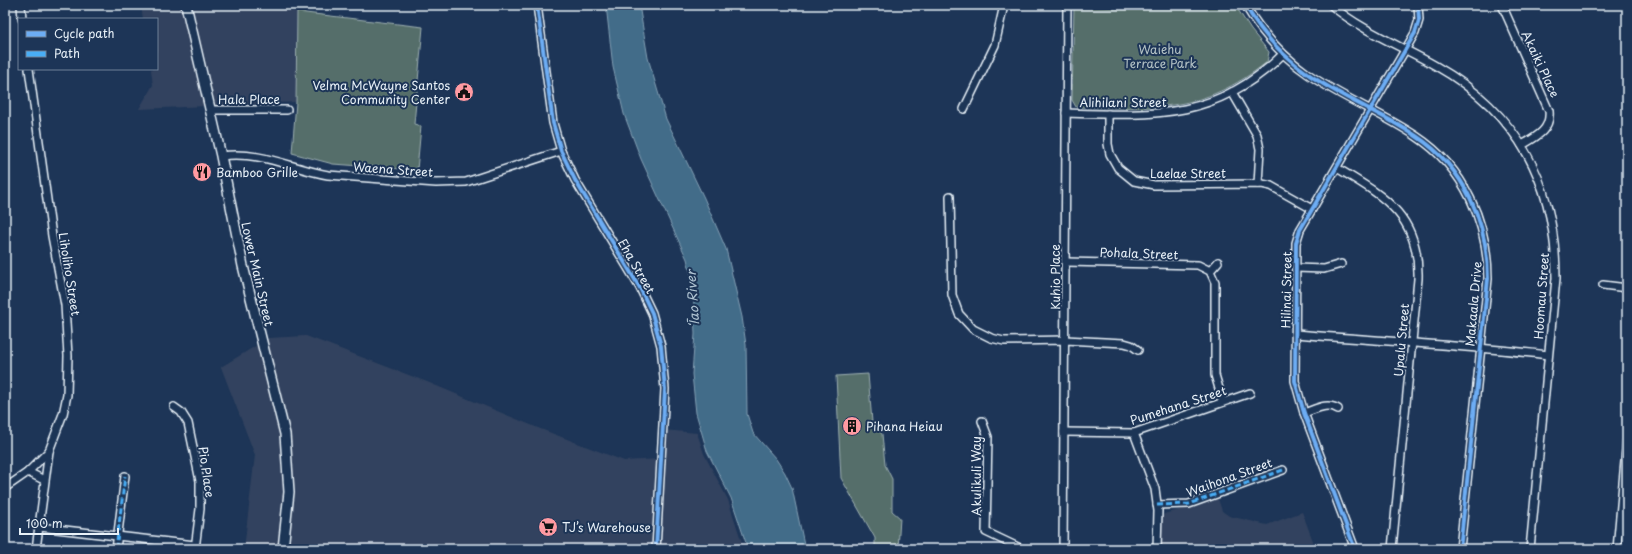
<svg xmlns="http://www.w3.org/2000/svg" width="1632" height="554" font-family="'Playpen Sans',sans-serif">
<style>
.built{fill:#33435f}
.green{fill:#556e6a;stroke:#9eb0b1}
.water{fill:#426c89;stroke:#84a1b5}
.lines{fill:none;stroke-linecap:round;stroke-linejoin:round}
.minor-casing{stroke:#e8f1f8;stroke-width:10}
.tertiary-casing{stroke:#e8f1f8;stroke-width:12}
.minor{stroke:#1d3557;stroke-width:7}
.tertiary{stroke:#1d3557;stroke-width:9}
.quiet{stroke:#49aef6;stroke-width:3;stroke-dasharray:6 3;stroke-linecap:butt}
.cycleway-casing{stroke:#1d3557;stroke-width:6}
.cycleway{stroke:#6dadf4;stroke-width:4}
.labels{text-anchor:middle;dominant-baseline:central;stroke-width:4;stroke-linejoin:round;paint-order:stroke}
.park-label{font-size:12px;fill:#b5c3c6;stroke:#1d3557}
.street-label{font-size:12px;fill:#e8f1f8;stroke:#1d3557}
.poi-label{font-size:12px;fill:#e8f1f8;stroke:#1d3557;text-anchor:start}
.water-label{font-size:13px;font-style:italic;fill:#aec2d1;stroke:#1d3557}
</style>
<rect width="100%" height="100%" fill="#1d3557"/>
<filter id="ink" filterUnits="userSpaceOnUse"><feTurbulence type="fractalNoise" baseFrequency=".025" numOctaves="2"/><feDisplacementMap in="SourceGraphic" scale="8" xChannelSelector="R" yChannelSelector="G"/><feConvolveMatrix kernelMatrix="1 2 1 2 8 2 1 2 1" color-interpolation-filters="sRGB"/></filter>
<g filter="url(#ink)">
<g class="built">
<polygon points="141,5 275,5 297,12 296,102 139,109 153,85 151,69 157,69 157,19 143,19"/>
<polygon points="306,336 427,382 538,428 624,461 661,459 663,430 697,433 704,454 728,500 744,549 244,549 255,455 221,367 269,338"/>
<polygon points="1218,499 1222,511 1229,516 1267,525 1302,512 1316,549 1160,549 1161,519 1164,514"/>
</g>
<g class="green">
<path d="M1074 5 1129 9 1152 5H1235L1251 30 1269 52 1267 62C1201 114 1155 108 1076 107L1072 100Z"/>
<polygon points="297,12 423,27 414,124 421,126 417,170 333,164 292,153 296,102"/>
<polygon points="868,374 872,422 882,434 885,465 892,479 892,511 900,518 898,549 875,549 875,538 841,478 836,376"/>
</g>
<polygon class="water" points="606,5 639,5 648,58 666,119 704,198 726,249 742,317 746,345 747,414 753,433 776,459 785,473 792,488 805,549 748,549 731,498 707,451 696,413 692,374 695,334 693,283 687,259 641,159 624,114 613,67"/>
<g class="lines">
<defs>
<g id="minor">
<polyline points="21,5 22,19"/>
<polyline points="537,5 553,123 561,151 575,180 640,288 652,313 661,346 665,389 656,549"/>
<path d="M1245 5C1261 32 1282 56 1308 74 1342 98 1382 113 1416 136 1465 168 1488 223 1488 279L1460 549"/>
<path d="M1331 5C1362 31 1401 46 1436 66 1519 113 1556 184 1556 278L1530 549"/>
<path d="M1502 5 1549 111C1551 130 1536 137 1522 145"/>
<polyline points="29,69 52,236 65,305 68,356 67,395 63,414 49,451 36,549"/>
<polyline points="1232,92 1257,135 1260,149 1258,184"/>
<polyline points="964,109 995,45 1004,5"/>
<polyline points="211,110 287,110"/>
<path d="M1066 113C1153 116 1217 120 1283 54"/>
<polyline points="1108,114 1108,144 1110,154 1118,168 1134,181 1154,185 1262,184 1271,186 1312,209"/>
<path d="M221 156C263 151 289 168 328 175L436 183 466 182 561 151"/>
<path d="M1337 168C1385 197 1420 216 1418 279L1392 549"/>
<polyline points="950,196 952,295 959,314 973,329 991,338 1004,341 1065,340 1124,343 1131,345 1138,350"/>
<polyline points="1066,262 1198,265 1210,271 1215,282 1215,375 1223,402"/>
<polyline points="1296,268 1324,269 1341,264"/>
<polyline points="1210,271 1218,262"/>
<polyline points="1603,285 1627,288"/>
<path d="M1295 334C1380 341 1464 345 1548 355"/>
<polyline points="174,407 181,412 188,423 200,481 200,509 195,549"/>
<path d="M1304 413C1316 409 1327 402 1338 409"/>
<polyline points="982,421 988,437 986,532 1022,549"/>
<polyline points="1064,432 1134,433 1250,393"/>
<polyline points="1134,433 1155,489 1158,511 1157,549"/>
<polyline points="28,472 44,480"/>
<polyline points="5,488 28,472 49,451"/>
<polyline points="1157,505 1189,504 1283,470"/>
<polyline points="39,527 195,545"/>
<polyline points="116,549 125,476"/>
<polyline points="1063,549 1067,5"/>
<polyline points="1355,549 1304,413 1295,381 1296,243 1300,230 1415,33 1419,20 1418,5"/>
<polyline points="1617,549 1627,439"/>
</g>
<polyline id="tertiary" points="186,5 221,156 243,266 285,434 289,492 283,549"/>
</defs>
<use href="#minor" class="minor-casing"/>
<use href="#tertiary" class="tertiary-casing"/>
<use href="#minor" class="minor"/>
<use href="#tertiary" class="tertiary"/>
<g class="quiet">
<polyline points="1157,505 1189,504 1283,470"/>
<polyline points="116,549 125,476"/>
<polyline points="195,549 195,545"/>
</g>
<defs>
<g id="cycleway">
<polyline points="537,5 553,123 561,151 575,180 640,288 652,313 661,346 665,389 656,549"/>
<path d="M1245 5C1261 32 1282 56 1308 74 1342 98 1382 113 1416 136 1465 168 1488 223 1488 279L1460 549"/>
<polyline points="1355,549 1304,413 1295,381 1296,243 1300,230 1415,33 1419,20 1418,5"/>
</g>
</defs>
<use href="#cycleway" class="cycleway-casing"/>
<use href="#cycleway" class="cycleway"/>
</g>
</g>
<defs>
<symbol id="civic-disc" viewBox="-11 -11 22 22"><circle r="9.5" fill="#ff9aa2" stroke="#1d3557"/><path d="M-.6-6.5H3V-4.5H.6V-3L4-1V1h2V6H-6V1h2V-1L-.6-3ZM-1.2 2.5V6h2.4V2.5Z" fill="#111"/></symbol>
<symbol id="restaurant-disc" viewBox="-11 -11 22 22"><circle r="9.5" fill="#ff9aa2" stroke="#1d3557"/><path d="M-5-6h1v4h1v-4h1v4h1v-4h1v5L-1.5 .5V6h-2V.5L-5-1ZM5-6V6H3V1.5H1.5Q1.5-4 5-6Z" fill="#111"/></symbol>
<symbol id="building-disc" viewBox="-11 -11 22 22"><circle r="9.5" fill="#ff9aa2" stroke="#1d3557"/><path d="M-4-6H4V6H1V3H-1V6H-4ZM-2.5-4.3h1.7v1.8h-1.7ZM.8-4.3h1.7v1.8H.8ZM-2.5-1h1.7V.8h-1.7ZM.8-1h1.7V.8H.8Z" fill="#111"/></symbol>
<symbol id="supermarket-disc" viewBox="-11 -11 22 22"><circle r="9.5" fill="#ff9aa2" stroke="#1d3557"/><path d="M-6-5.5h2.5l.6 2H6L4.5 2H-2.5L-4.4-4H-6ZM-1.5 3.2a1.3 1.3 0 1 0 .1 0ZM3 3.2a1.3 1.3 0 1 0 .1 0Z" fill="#111"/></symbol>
</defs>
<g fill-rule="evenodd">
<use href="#civic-disc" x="453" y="81" width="22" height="22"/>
<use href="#restaurant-disc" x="191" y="161" width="22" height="22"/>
<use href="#building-disc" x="841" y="415" width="22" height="22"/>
<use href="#supermarket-disc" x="537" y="516" width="22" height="22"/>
</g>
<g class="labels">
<g class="park-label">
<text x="1160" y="49">Waiehu<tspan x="1160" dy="14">Terrace Park</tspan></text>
</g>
<g class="street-label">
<text transform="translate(1541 64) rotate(65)">Akaiki Place</text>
<text x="249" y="99">Hala Place</text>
<text x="1123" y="102">Alihilani Street</text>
<text transform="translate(393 169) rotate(4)">Waena Street</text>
<text x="1188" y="173">Laelae Street</text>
<text transform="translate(1139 253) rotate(2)">Pohala Street</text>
<text transform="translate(637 266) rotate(60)">Eha Street</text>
<text transform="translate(70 274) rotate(81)">Liholiho Street</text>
<text transform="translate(258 274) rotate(77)">Lower Main Street</text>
<text transform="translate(1055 277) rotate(-90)">Kuhio Place</text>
<text transform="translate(1286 290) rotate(-89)">Hilinai Street</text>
<text transform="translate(1541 296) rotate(-86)">Hoomau Street</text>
<text transform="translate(1473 304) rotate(-85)">Makaala Drive</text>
<text transform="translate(1401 340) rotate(-85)">Upalu Street</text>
<text transform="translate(1178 405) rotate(-18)">Pumehana Street</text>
<text transform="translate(207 472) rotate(82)">Pio Place</text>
<text transform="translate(976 476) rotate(-90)">Akulikuli Way</text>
<text transform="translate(1229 477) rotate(-20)">Waihona Street</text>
</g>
<g class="poi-label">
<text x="450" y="85" text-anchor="end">Velma McWayne Santos<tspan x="450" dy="14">Community Center</tspan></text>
<text x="216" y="172">Bamboo Grille</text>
<text x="866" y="426">Pihana Heiau</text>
<text x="562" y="527">TJ’s Warehouse</text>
</g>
<g class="water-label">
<text transform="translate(692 299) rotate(-94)">ʻĪao River</text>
</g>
</g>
<rect width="1632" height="554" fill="none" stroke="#1d3557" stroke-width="20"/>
<rect x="10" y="10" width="1612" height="534" fill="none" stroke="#e8f1f8" stroke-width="1.5" filter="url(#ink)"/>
<rect x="18" y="18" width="140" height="52" fill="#1d3557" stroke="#6e8097"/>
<rect x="26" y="31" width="20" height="6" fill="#6dadf4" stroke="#6e8097"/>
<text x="54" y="38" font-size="12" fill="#e8f1f8">Cycle path</text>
<rect x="26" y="51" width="20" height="6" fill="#49aef6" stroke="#6e8097"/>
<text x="54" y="58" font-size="12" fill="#e8f1f8">Path</text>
<path d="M20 528v6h98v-6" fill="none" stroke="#e8f1f8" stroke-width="2"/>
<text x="26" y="528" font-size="12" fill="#e8f1f8" stroke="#1d3557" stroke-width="3" paint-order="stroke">100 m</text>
</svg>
